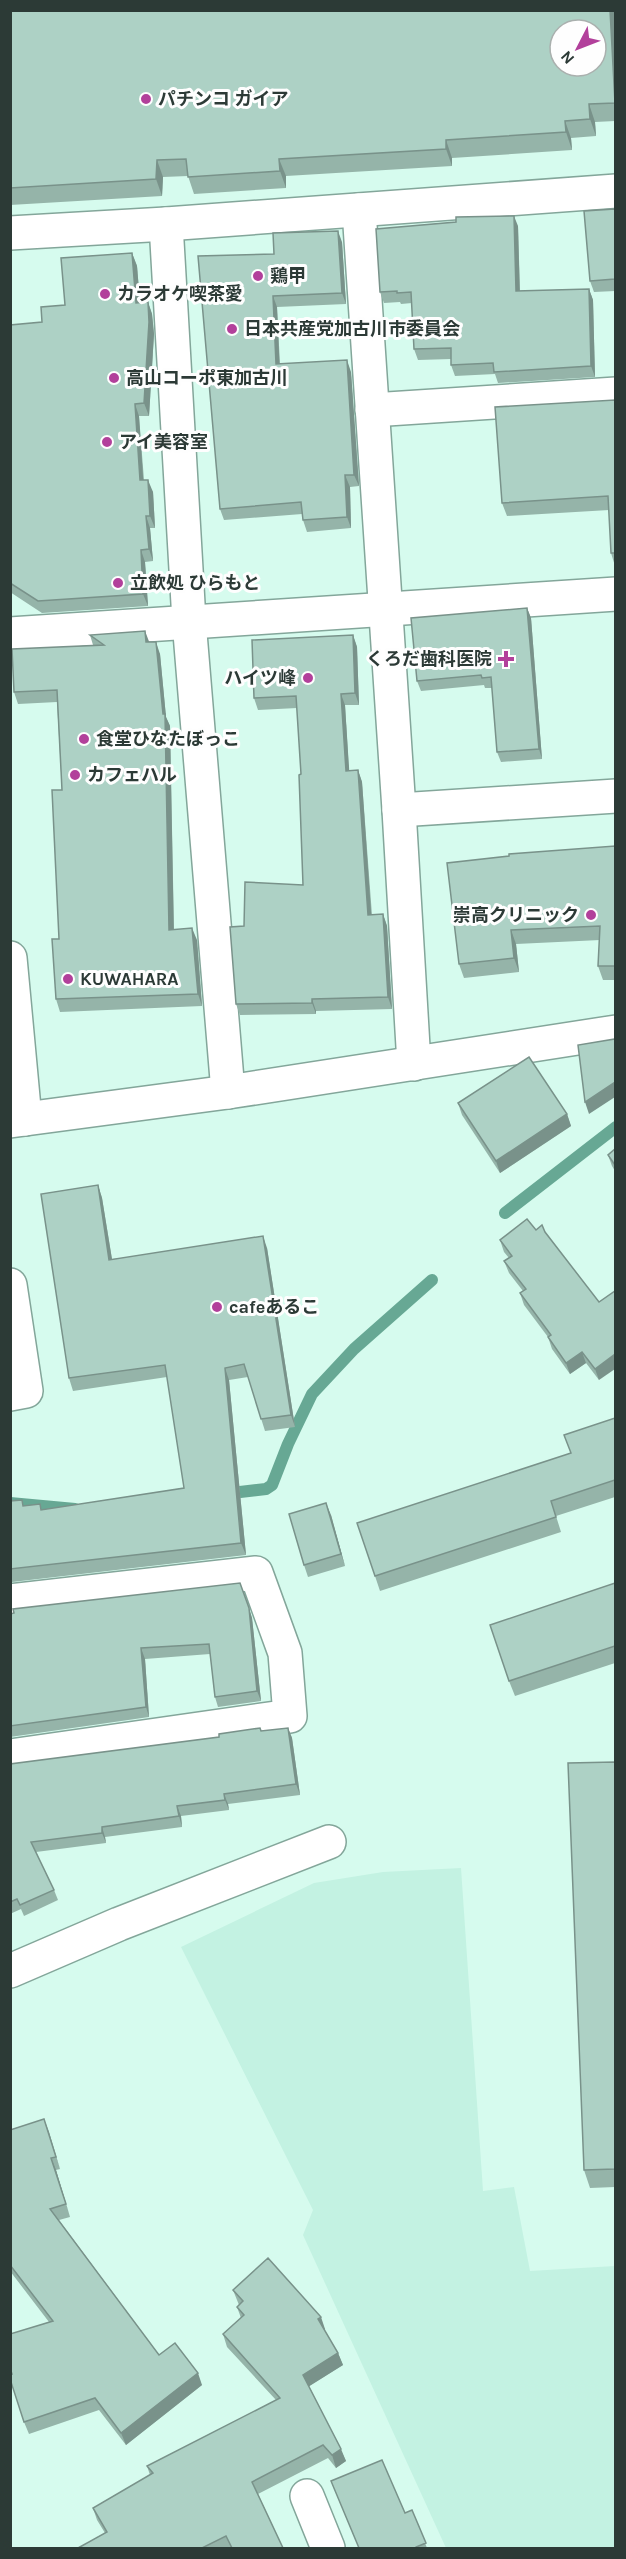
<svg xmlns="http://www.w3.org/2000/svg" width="626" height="2559" font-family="Karla,'Noto Sans JP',sans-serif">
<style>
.built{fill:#c3f2e2}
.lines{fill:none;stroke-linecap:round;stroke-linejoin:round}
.stream{stroke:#67a894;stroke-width:12}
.minor-casing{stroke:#83a69a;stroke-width:36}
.minor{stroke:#fff;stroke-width:33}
.wall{fill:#95b4a9}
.shaded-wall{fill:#79928a}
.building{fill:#add1c5;stroke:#79928a;stroke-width:1.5;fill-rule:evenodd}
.poi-dot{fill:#b2409b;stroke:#fefefe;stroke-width:2}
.labels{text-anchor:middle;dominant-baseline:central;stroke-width:6;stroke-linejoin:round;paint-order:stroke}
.poi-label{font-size:18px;font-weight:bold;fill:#2c3a36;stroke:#fefefe;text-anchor:start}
</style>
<rect width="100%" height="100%" fill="#d6fbee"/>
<polygon class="built" points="461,1868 483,2191 514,2187 530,2271 615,2266 615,2548 446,2548 303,2235 313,2210 181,1947 314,1883 383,1872"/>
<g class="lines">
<g class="stream">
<polyline points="505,1213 616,1127"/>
<polyline points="223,1494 266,1489 272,1485 288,1444 312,1394 354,1349 432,1280"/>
<polyline points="10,1503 75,1509"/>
</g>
<defs>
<g id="minor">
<polyline points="359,210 399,810 414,1064"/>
<polyline points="166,224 189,621 228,1092"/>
<polyline points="10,233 166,224 616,191"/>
<polyline points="372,410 616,394"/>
<polyline points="10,634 616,594"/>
<polyline points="399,810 616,796"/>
<polyline points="10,958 25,1119"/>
<polyline points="10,1121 228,1092 616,1032"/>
<polyline points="10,1285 26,1391 10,1394"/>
<polyline points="10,1601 256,1573 285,1653 290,1716 10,1756"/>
<polyline points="10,1971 119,1924 329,1842"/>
<polyline points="307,2496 328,2548"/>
</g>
</defs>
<use href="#minor" class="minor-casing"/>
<use href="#minor" class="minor"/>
</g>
<g class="wall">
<polygon points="10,10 615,10 615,121 595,122 596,136 571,138 572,150 452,158 452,166 286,176 286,188 194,194 188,176 163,177 162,196 10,205"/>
<polygon points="615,209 615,291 594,292 590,281"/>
<polygon points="518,226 520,291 589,289 593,300 595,377 498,383 495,374 455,376 451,365 451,359 418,360 414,349 412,303 401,304 400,302 384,303 380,292"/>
<polygon points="342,242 346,304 277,307 280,364 351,372 359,486 350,487 351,528 307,532 303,520 302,514 224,520 220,509 274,254"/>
<polygon points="132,253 137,266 140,302 148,302 152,314 154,334 149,416 139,416 144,480 153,492 155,528 150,528 153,561 145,562 148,606 42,613 10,592 10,325 42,322"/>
<polygon points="615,400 615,566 611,553 609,510 507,516 502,503"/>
<polygon points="527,608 531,618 542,759 501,762 497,752 492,688 485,688 484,685 421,691 417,681"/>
<polygon points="90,635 149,642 160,654 166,717 170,726 174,929 197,940 202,1006 60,1012 56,999 59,939 62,790 57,702 18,704 14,692 93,645"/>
<polygon points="353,635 357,647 359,705 345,705 349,771 358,770 362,782 372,915 383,914 387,926 392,1009 316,1011 316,1014 240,1015 236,1004 244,926 303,885 301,774 297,708 258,710 254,698"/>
<polygon points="615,846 615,980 603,980 598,966 600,940 516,944 519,972 464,978 459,964"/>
<polygon points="458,1103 567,1114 571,1126 500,1173 462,1115"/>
<polygon points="615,1149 615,1171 612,1166 608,1155"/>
<polygon points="98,1185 102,1198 112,1259 267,1248 295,1427 265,1431 248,1377 229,1380 246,1555 12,1582 10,1578 10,1501 24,1506 42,1510 184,1488 167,1377 73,1391 69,1378"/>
<polygon points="536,1230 545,1232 599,1302 599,1380 586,1363 570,1374 552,1349 548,1337 524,1305 520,1293 523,1291 509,1273 504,1261 509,1258 504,1252 500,1240"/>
<polygon points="615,1418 615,1497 556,1516 561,1532 380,1591 375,1576 571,1453"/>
<polygon points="331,1515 345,1566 308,1577 304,1565"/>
<polygon points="240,1583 252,1618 261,1701 218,1707 215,1697 210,1654 145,1659 149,1717 10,1737 10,1614"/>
<polygon points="615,1583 615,1663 515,1696 509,1681"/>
<polygon points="288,1728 292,1738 300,1795 228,1804 229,1810 181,1816 182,1827 105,1837 106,1843 36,1852 54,1890 58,1900 24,1916 21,1909 10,1914 10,1764"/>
<polygon points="615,1762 615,2187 590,2188 584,2170"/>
<polygon points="44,2119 60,2169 56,2170 70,2217 59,2220 159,2355 202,2385 126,2445 99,2410 29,2434 24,2422 12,2374 49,2322 10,2271 10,2130"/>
<polygon points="233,2290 325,2329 324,2330 338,2353 343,2365 309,2386 346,2461 336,2468 328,2458 258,2494 283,2548 78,2548 105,2533 97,2520 93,2508 150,2475 147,2466 276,2400 227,2347 223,2334 241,2318 237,2307 239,2305"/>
<polygon points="331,2481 405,2513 412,2510 427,2548 359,2548"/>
</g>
<g class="shaded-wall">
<polygon points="610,10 614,10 615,14 615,98"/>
<polygon points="589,104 595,122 596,136 590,119"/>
<polygon points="565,121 571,138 572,150 566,132"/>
<polygon points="446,140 452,158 452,166 446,149"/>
<polygon points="279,159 286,176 286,188 280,171"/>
<polygon points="157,160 163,177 162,196 156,179"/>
<polygon points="514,216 518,226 520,302 516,291"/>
<polygon points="338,231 342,242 346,304 342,293"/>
<polygon points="132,253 137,266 141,315 136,303"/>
<polygon points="589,289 593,300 595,377 591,366"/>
<polygon points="273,296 277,307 280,376 276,364"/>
<polygon points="148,302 152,314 154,334 149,416 144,403"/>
<polygon points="347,360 351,372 359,486 354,475"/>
<polygon points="135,404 139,416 144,492 140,480"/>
<polygon points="345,475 350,487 351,528 347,517"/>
<polygon points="148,480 153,492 155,528 150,516"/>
<polygon points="146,516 150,528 153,561 149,549"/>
<polygon points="141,550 145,562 148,606 143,594"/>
<polygon points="527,608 531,618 542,759 539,749"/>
<polygon points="145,631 150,644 146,642"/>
<polygon points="353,635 357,647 359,705 355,693"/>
<polygon points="156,642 160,654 166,717 170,726 174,942 169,930 163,714"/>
<polygon points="341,694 345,705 350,783 346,771"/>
<polygon points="358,770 362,782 372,926 368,915"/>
<polygon points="383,914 387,926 392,1009 388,997"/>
<polygon points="192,928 197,940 202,1006 198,994"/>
<polygon points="511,930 516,944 519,972 514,958"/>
<polygon points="312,999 316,1011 316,1014 312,1003"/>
<polygon points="615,1082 615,1097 589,1114 585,1102"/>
<polygon points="567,1114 571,1126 500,1173 496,1161"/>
<polygon points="98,1185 102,1198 114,1272 109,1260"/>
<polygon points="263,1236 267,1248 295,1427 291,1415"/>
<polygon points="582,1352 586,1363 570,1374 566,1363"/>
<polygon points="615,1354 615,1369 599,1380 595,1369"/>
<polygon points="225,1368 229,1380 246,1555 241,1543"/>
<polygon points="326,1503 331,1515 345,1566 341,1554"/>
<polygon points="249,1608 252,1618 261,1701 257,1691"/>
<polygon points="141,1648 145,1659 149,1717 146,1707"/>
<polygon points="288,1728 292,1738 300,1795 296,1784"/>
<polygon points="224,1794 228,1804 229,1810 225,1800"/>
<polygon points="177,1806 181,1816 182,1827 179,1816"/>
<polygon points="102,1827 105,1837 106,1843 102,1833"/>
<polygon points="44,2119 49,2132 60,2169 56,2157"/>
<polygon points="51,2158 56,2170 70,2217 66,2204"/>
<polygon points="321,2317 325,2329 322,2332 318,2319"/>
<polygon points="338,2353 343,2365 308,2387 303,2375"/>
<polygon points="198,2373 202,2385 126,2445 121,2433"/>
<polygon points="341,2449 346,2461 336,2468 332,2455"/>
</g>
<g class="building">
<path d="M10 10H610L615 103 589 104 590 119 565 121 566 132 446 140V149L279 159 280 171 188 177 186 159 157 160 156 179 10 188ZM560 30H596V66H560Z"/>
<polygon points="615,209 615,279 590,281 584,211"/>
<polygon points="514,216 516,291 589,289 591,366 494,372 493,363 451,365 451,348 414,349 411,292 397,293 397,291 380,292 376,229 456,222 456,217"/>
<polygon points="338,231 342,293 273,296 276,364 347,360 354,475 345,475 347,517 303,520 301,502 220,509 198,256 274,254 273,233"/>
<polygon points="132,253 136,303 148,302 149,322 144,403 135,404 140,480 148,480 150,516 146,516 149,549 141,550 143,594 38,601 10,583 10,325 42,322 41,307 65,305 61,258"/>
<polygon points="615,400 615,553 611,553 608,496 502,503 495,407"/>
<polygon points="527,608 539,749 497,752 491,677 482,678 481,675 417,681 411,618"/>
<polygon points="145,631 146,642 156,642 163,714 165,714 169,930 192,928 198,994 56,999 52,939 59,939 52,790 62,790 57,690 14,692 12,649 104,645 90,635"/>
<polygon points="353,635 355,693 341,694 346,771 358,770 368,915 383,914 388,997 312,999 312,1003 236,1004 230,927 244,926 245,882 303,885 299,775 301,774 296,696 254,698 252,640"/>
<polygon points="615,846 615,966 598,966 600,926 511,930 514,958 459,964 447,863 509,856 509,854"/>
<polygon points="615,1039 615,1082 585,1102 578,1045"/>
<polygon points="529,1057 567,1114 496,1161 458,1103"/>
<polygon points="615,1149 615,1165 608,1155"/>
<polygon points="98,1185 109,1260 263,1236 291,1415 261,1419 244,1364 225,1368 241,1543 10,1569 10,1501 22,1500 23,1506 40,1504 41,1510 184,1488 165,1365 69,1378 41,1194"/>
<polygon points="527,1219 536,1230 542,1225 545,1232 599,1302 615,1291 615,1354 595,1369 582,1352 566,1363 548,1337 551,1335 520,1293 526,1289 504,1261 512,1256 500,1240"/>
<polygon points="615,1418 615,1480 551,1501 556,1517 375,1576 357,1523 571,1453 564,1435"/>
<polygon points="326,1503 341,1554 304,1565 289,1514"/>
<polygon points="240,1583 249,1608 257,1691 215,1697 209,1644 141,1648 146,1707 10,1726 10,1614 14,1613 13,1609"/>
<polygon points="615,1583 615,1646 509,1681 490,1625"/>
<polygon points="260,1728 261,1731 288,1728 296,1784 224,1794 225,1800 177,1806 179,1816 102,1827 102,1833 31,1842 54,1890 20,1905 17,1899 10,1902 10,1764 219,1737 219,1734"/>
<polygon points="615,1762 615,2169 584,2170 568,1763"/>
<polygon points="44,2119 56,2157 51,2158 66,2204 50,2209 159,2355 175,2343 198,2373 121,2433 95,2398 24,2422 10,2379 10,2374 12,2374 10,2368 10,2334 53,2321 10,2265 10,2130"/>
<polygon points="268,2258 321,2317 318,2319 338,2353 303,2375 341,2449 332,2455 323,2445 252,2482 283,2548 232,2548 226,2536 202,2548 78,2548 107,2532 93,2508 153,2473 147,2466 280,2398 223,2334 244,2315 237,2307 243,2301 233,2290"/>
<polygon points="382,2460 405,2513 412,2510 426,2543 416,2547 416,2548 359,2548 331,2481"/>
</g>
<g class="poi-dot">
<circle cx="146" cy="99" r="6"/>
<circle cx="258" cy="276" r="6"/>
<circle cx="105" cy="294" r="6"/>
<circle cx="232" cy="329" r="6"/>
<circle cx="114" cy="378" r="6"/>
<circle cx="107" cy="442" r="6"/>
<circle cx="118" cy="583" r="6"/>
<path d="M503 650h6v6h6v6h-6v6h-6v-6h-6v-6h6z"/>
<circle cx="308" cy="678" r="6"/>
<circle cx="84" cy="739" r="6"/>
<circle cx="75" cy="775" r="6"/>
<circle cx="591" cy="915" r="6"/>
<circle cx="68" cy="979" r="6"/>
<circle cx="217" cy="1307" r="6"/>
</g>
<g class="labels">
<g class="poi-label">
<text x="158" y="99">パチンコ ガイア</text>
<text x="270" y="276">鶏甲</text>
<text x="117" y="294">カラオケ喫茶愛</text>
<text x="244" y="329">日本共産党加古川市委員会</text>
<text x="126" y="378">高山コーポ東加古川</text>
<text x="119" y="442">アイ美容室</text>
<text x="130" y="583">立飲処 ひらもと</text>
<text x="492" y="659" text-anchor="end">くろだ歯科医院</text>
<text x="296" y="678" text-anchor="end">ハイツ峰</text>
<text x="96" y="739">食堂ひなたぼっこ</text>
<text x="87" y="775">カフェハル</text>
<text x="579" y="915" text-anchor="end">崇高クリニック</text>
<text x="80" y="979">KUWAHARA</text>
<text x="229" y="1307">cafeあるこ</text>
</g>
</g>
<rect width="626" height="2559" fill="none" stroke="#2c3a36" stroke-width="24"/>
<g transform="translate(578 48) rotate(228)"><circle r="28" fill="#fefefe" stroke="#aab0ae" stroke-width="1.5"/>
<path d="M0-4.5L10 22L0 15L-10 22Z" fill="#b2409b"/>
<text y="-9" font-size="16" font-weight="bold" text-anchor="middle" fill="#2c3a36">N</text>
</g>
</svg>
